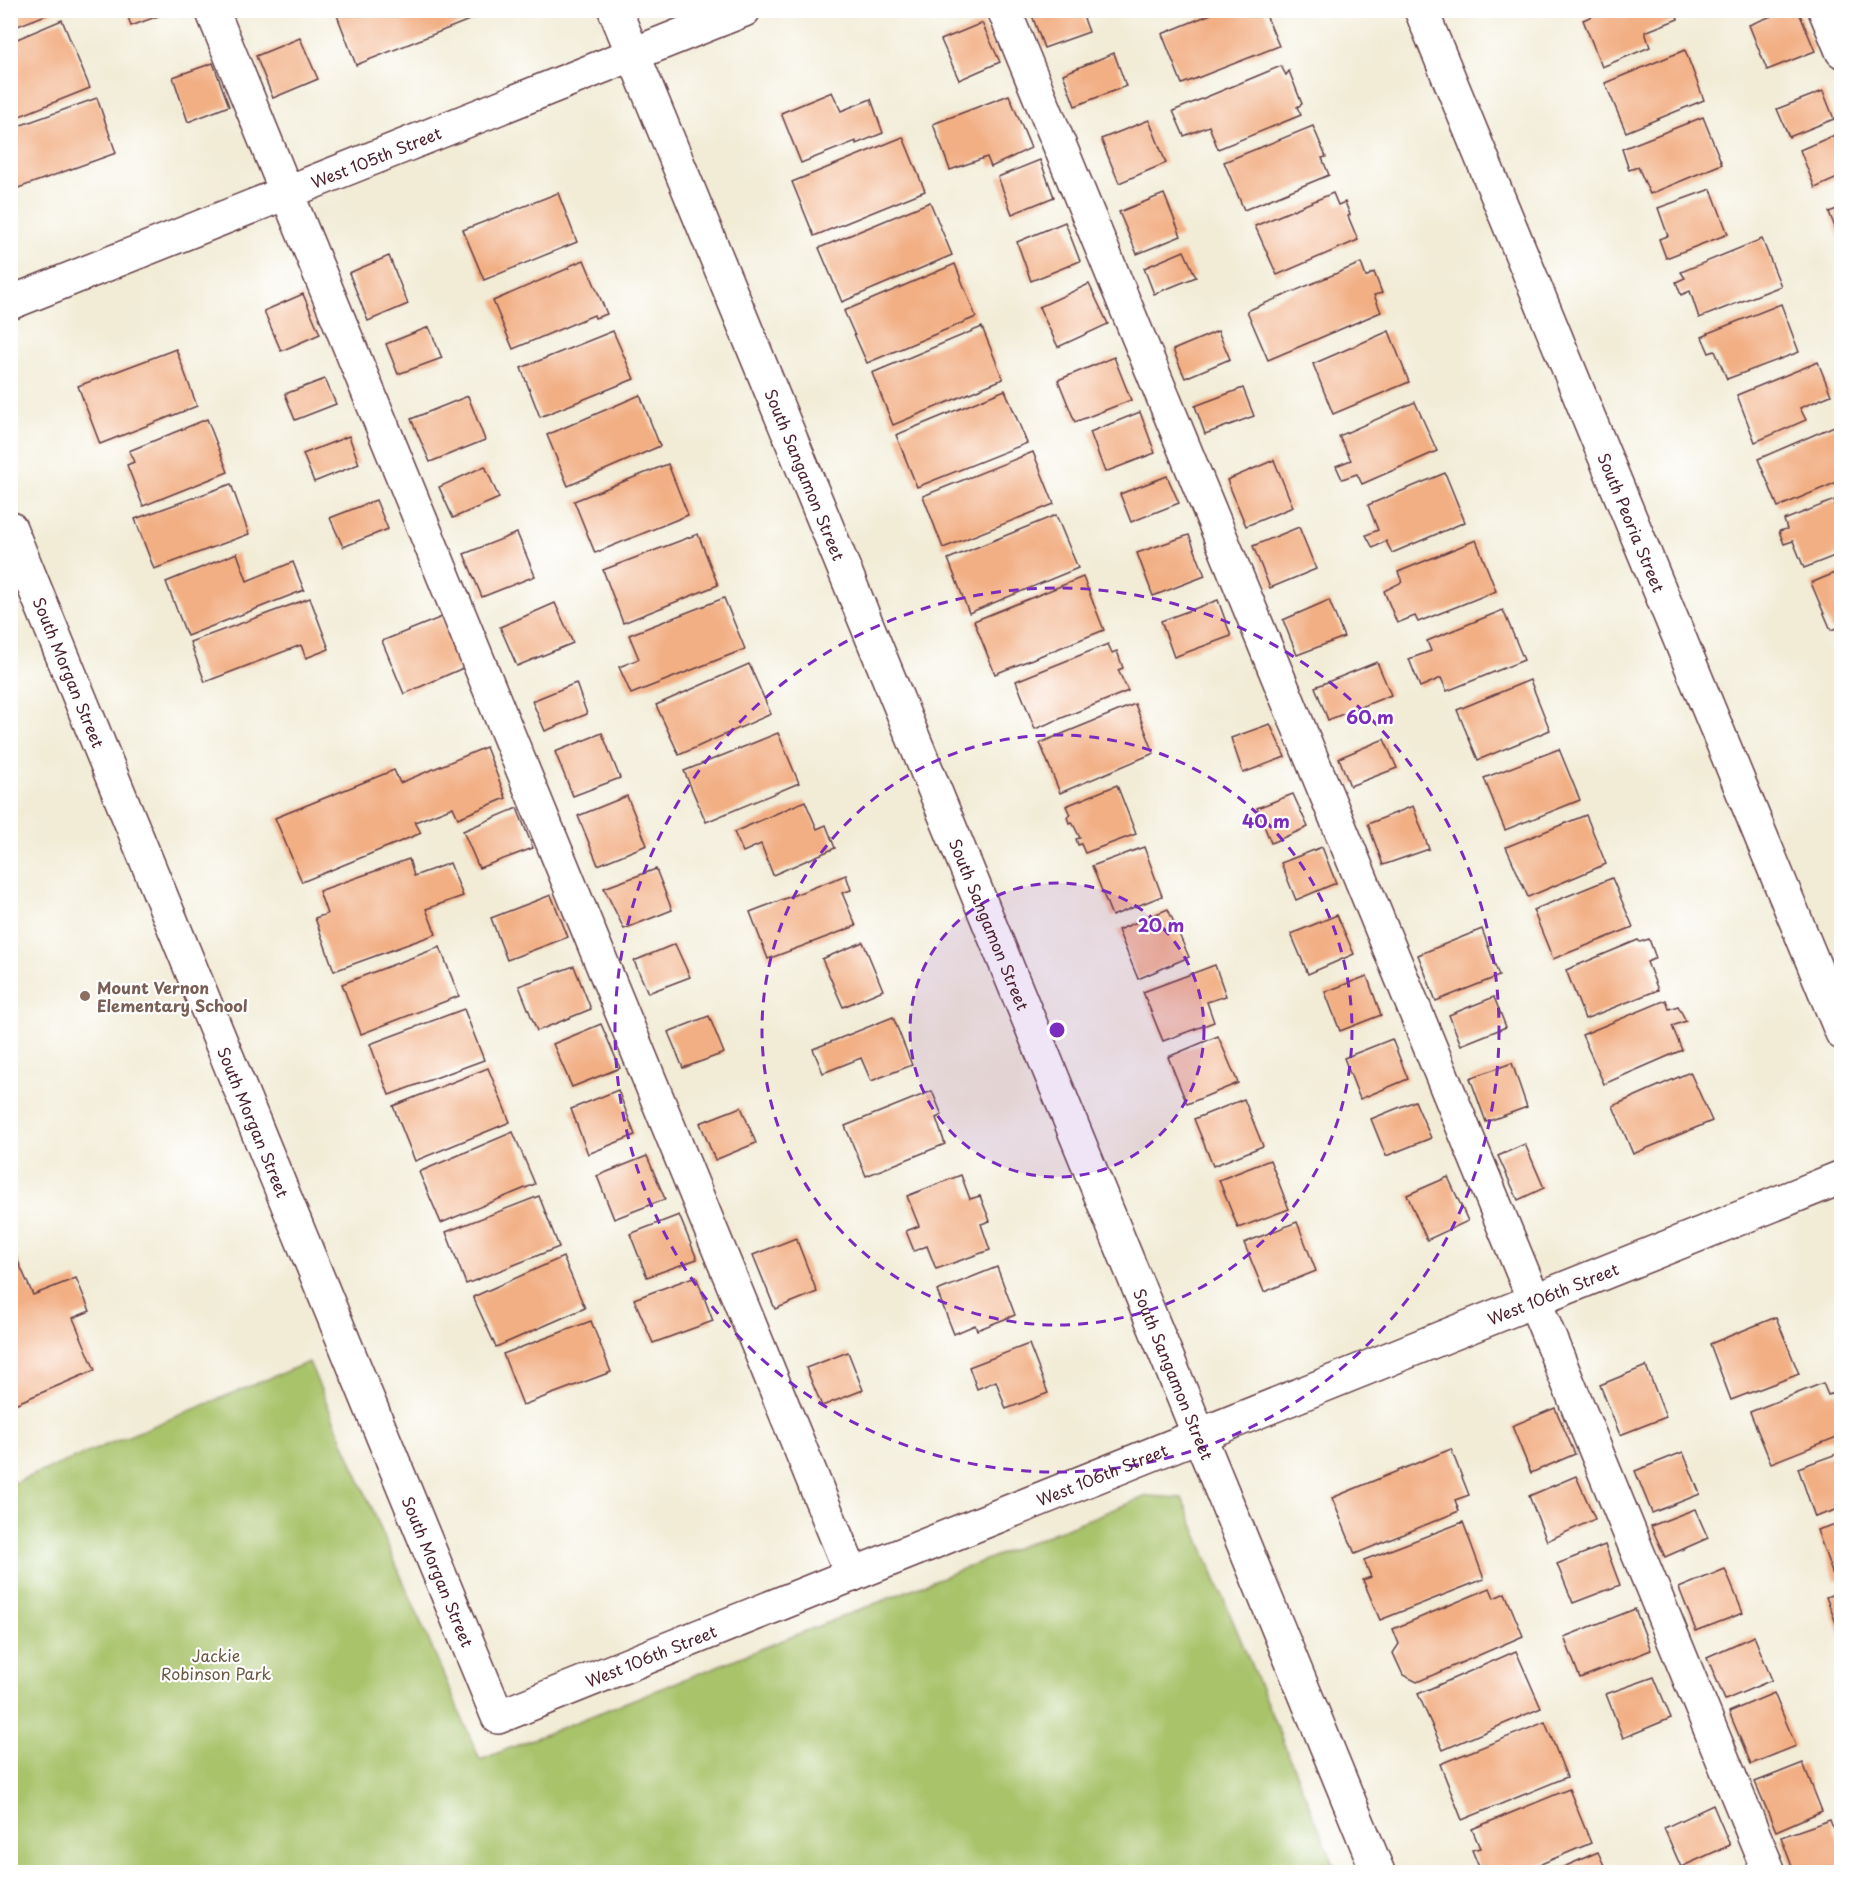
<svg xmlns="http://www.w3.org/2000/svg" width="1852" height="1883" font-family="'Playpen Sans',sans-serif">
<style>
.green{fill:#a8c36a;stroke:#79714a;stroke-width:1.5}
.building{fill:#f2af84}
.lines{fill:none;stroke-linecap:round;stroke-linejoin:round}
.minor-casing{stroke:#633e45;stroke-width:36}
.minor{stroke:#fff;stroke-width:33}
.ring{fill:none;stroke:#7b2cbf;stroke-width:3;stroke-dasharray:10 8}
.education-dot{fill:#8d6e63;stroke:#fff;stroke-width:2}
.labels{text-anchor:middle;dominant-baseline:central;stroke-width:4.5;stroke-linejoin:round;paint-order:stroke}
.street-label{font-size:16px;fill:#4a1f2b;stroke:#fff}
.education-label{font-size:16px;font-weight:bold;fill:#785e54;stroke:#fff;text-anchor:start}
.park-label{font-size:16px;fill:#6b5841;stroke:#fff}
.centre{fill:#7b2cbf;stroke:#fff;stroke-width:3}
.ring-label{font-size:18px;text-anchor:middle;font-weight:bold;fill:#7b2cbf;stroke:#fff;stroke-width:4.5;stroke-linejoin:round;paint-order:stroke}
</style>
<rect width="100%" height="100%" fill="#fff"/>
<filter id="ink" filterUnits="userSpaceOnUse"><feTurbulence type="fractalNoise" baseFrequency=".0167" numOctaves="2"/><feDisplacementMap in="SourceGraphic" scale="12" xChannelSelector="R" yChannelSelector="G"/><feConvolveMatrix kernelMatrix="1 2 1 2 8 2 1 2 1" color-interpolation-filters="sRGB"/></filter>
<filter id="wash" filterUnits="userSpaceOnUse"><feTurbulence type="fractalNoise" baseFrequency=".008" numOctaves="4" result="noise"/><feDisplacementMap in="SourceGraphic" scale="24" xChannelSelector="R" yChannelSelector="G"/><feGaussianBlur stdDeviation="1.35" result="paint"/><feColorMatrix in="noise" values="0 0 0 0 0 0 0 0 0 0 0 0 0 0 0 0 0 1.4 0 .05"/><feComposite in="paint" operator="in"/></filter>
<g filter="url(#wash)">
<rect width="100%" height="100%" fill="#f2ecd7"/>
<polygon class="green" points="309,1362 480,1760 1147,1496 1182,1498 1337,1872 11,1872 11,1484"/>
<g id="blocks">
<g class="building">
<polygon points="10,10 56,10 56,11 10,29"/>
<polygon points="126,10 172,10 172,11 131,26"/>
<polygon points="335,10 492,10 492,11 356,65"/>
<polygon points="1030,10 1081,10 1089,32 1044,48"/>
<polygon points="1221,10 1264,10 1279,46 1182,84 1162,34"/>
<polygon points="1606,10 1675,10 1678,19 1645,32 1650,47 1602,67 1583,20"/>
<polygon points="1787,10 1798,10 1815,51 1767,70 1749,25"/>
<polygon points="62,20 90,88 10,120 10,42"/>
<polygon points="982,23 1000,62 959,80 941,40"/>
<polygon points="300,38 318,79 273,98 256,56"/>
<polygon points="1685,50 1704,100 1626,132 1605,83"/>
<polygon points="1114,53 1126,86 1075,106 1063,74"/>
<polygon points="213,63 229,106 188,122 173,77"/>
<polygon points="1281,66 1286,75 1289,71 1302,104 1297,107 1301,115 1218,149 1209,126 1184,136 1173,111"/>
<polygon points="1823,91 1834,119 1789,137 1777,109"/>
<polygon points="832,92 841,111 871,99 883,133 856,144 856,141 801,163 781,113"/>
<polygon points="1009,95 1031,148 991,167 987,157 950,170 933,124"/>
<polygon points="97,98 116,153 10,191 10,129"/>
<polygon points="1703,117 1722,164 1650,194 1638,167 1629,170 1622,149"/>
<polygon points="1149,120 1166,163 1119,183 1101,139"/>
<polygon points="1313,126 1326,157 1322,158 1329,175 1244,210 1224,162"/>
<polygon points="1842,132 1842,176 1815,188 1800,150"/>
<polygon points="903,137 925,191 814,236 792,182"/>
<polygon points="1040,160 1054,197 1012,214 998,177"/>
<polygon points="1711,189 1728,234 1666,258 1659,239 1668,236 1658,208"/>
<polygon points="558,193 577,242 484,280 463,230"/>
<polygon points="1333,193 1338,205 1345,202 1350,215 1348,216 1358,240 1277,275 1255,226"/>
<polygon points="1164,194 1181,236 1137,254 1119,212"/>
<polygon points="930,202 952,255 842,302 819,248"/>
<polygon points="1842,207 1842,243 1841,243 1829,212"/>
<polygon points="1065,222 1080,261 1031,281 1017,242"/>
<polygon points="1762,239 1781,286 1699,318 1690,291 1681,295 1676,282 1685,278 1681,272"/>
<polygon points="1184,251 1196,277 1154,294 1144,268"/>
<polygon points="389,256 408,304 368,321 349,273"/>
<polygon points="584,260 607,314 595,318 594,315 513,349 493,301 569,268 569,266"/>
<polygon points="1361,263 1366,277 1374,272 1382,293 1374,295 1381,312 1268,360 1247,311"/>
<polygon points="955,264 976,317 867,363 844,311"/>
<polygon points="1089,284 1108,324 1058,347 1039,307"/>
<polygon points="303,294 320,334 281,351 264,311"/>
<polygon points="1781,304 1799,352 1727,379 1715,351 1709,353 1702,337 1709,334 1708,333"/>
<polygon points="429,327 442,358 398,374 386,344"/>
<polygon points="982,327 1003,379 893,425 872,373"/>
<polygon points="613,331 634,379 540,417 521,368"/>
<polygon points="1218,331 1230,359 1185,378 1173,350"/>
<polygon points="1389,331 1409,382 1333,414 1313,364"/>
<polygon points="176,349 197,406 100,444 78,386"/>
<polygon points="1114,357 1131,400 1075,422 1058,380"/>
<polygon points="1818,362 1831,395 1800,408 1806,420 1755,442 1737,395"/>
<polygon points="325,379 336,404 295,420 285,394"/>
<polygon points="1243,388 1254,416 1205,434 1195,406"/>
<polygon points="1005,390 1027,443 917,487 896,435"/>
<polygon points="640,395 660,446 568,486 547,435"/>
<polygon points="468,396 485,440 430,462 411,419"/>
<polygon points="1415,402 1437,451 1362,484 1357,474 1342,479 1336,466 1351,460 1339,436"/>
<polygon points="1140,412 1155,453 1105,472 1090,432"/>
<polygon points="207,419 228,472 143,506 127,465 134,462 129,451"/>
<polygon points="1839,424 1842,431 1842,480 1778,507 1758,459"/>
<polygon points="349,436 359,464 314,482 303,454"/>
<polygon points="1033,452 1054,504 943,548 923,496"/>
<polygon points="1274,460 1293,507 1246,526 1227,480"/>
<polygon points="668,464 688,515 595,553 574,501"/>
<polygon points="485,466 499,498 453,518 439,487"/>
<polygon points="1445,473 1465,522 1392,553 1386,541 1373,548 1366,535 1378,530 1368,505"/>
<polygon points="1167,476 1179,503 1131,522 1120,494"/>
<polygon points="231,484 249,534 154,569 135,519"/>
<polygon points="1842,497 1842,553 1804,568 1793,541 1784,544 1779,531 1787,529 1784,520"/>
<polygon points="376,500 388,529 343,547 330,518"/>
<polygon points="1056,515 1078,568 969,613 948,559"/>
<polygon points="1299,527 1316,569 1270,588 1253,546"/>
<polygon points="517,533 535,576 482,597 464,554"/>
<polygon points="698,534 718,585 623,623 603,570"/>
<polygon points="1189,535 1205,576 1153,596 1137,553"/>
<polygon points="1476,540 1496,591 1418,622 1415,616 1397,623 1384,591 1402,582 1398,572"/>
<polygon points="237,553 247,581 293,562 304,590 187,636 166,582"/>
<polygon points="1842,570 1842,626 1831,630 1811,583"/>
<polygon points="1083,577 1104,630 995,674 974,621"/>
<polygon points="310,598 329,649 306,658 301,645 205,682 190,642"/>
<polygon points="724,598 745,649 631,694 619,667 639,659 629,635"/>
<polygon points="1218,600 1231,636 1174,657 1161,621"/>
<polygon points="1329,600 1344,637 1297,655 1283,620"/>
<polygon points="555,603 573,643 517,666 500,627"/>
<polygon points="1503,610 1524,660 1447,691 1441,678 1420,687 1409,659 1431,651 1427,641"/>
<polygon points="442,617 463,668 404,694 382,641"/>
<polygon points="1842,641 1842,657 1841,657 1836,643"/>
<polygon points="1108,644 1112,653 1117,651 1123,668 1118,670 1128,691 1035,729 1016,681"/>
<polygon points="1377,662 1391,695 1328,720 1315,687"/>
<polygon points="749,664 771,714 679,755 656,705"/>
<polygon points="1530,680 1550,730 1478,760 1457,710"/>
<polygon points="576,683 587,714 545,731 532,701"/>
<polygon points="1135,704 1154,753 1060,793 1040,743"/>
<polygon points="1270,724 1285,757 1243,773 1231,738"/>
<polygon points="602,733 620,778 573,796 555,752"/>
<polygon points="778,733 799,783 706,822 684,771"/>
<polygon points="1384,739 1397,768 1350,786 1339,758"/>
<polygon points="486,747 506,798 458,818 453,807 415,822 421,833 302,882 275,818 394,770 400,783"/>
<polygon points="1559,749 1580,800 1505,830 1484,778"/>
<polygon points="1117,785 1136,834 1085,853 1081,844 1078,845 1076,839 1080,838 1072,822 1069,823 1067,817 1070,815 1066,806"/>
<polygon points="1293,794 1308,827 1271,843 1257,808"/>
<polygon points="627,796 647,845 598,865 578,816"/>
<polygon points="805,801 817,829 826,825 835,848 773,875 761,844 743,852 734,832"/>
<polygon points="1413,806 1429,849 1383,865 1368,824"/>
<polygon points="517,808 533,848 479,868 463,831"/>
<polygon points="1586,815 1606,864 1528,897 1506,847"/>
<polygon points="1144,847 1162,896 1112,916 1092,866"/>
<polygon points="1322,847 1336,883 1296,900 1281,863"/>
<polygon points="409,859 414,876 450,863 463,896 426,909 436,934 334,971 315,918 327,914 319,891"/>
<polygon points="656,869 672,910 624,929 604,888"/>
<polygon points="846,875 851,890 842,893 856,926 768,959 750,912"/>
<polygon points="1612,878 1633,927 1553,959 1533,910"/>
<polygon points="551,895 568,937 507,960 491,918"/>
<polygon points="1168,909 1189,957 1138,979 1118,930"/>
<polygon points="1337,915 1354,954 1308,974 1291,934"/>
<polygon points="1482,929 1499,976 1436,1001 1418,955"/>
<polygon points="1649,939 1656,958 1647,962 1658,990 1585,1019 1566,970 1638,940 1640,942"/>
<polygon points="863,942 883,990 843,1007 822,959"/>
<polygon points="675,944 690,977 648,993 634,961"/>
<polygon points="440,947 459,996 361,1034 342,984"/>
<polygon points="1215,965 1226,996 1207,1002 1214,1022 1163,1041 1143,992"/>
<polygon points="574,966 591,1009 537,1031 519,986"/>
<polygon points="1367,976 1381,1015 1340,1031 1325,992"/>
<polygon points="1494,997 1506,1027 1461,1045 1449,1015"/>
<polygon points="1666,1000 1669,1009 1678,1006 1686,1021 1672,1026 1682,1050 1604,1084 1582,1035"/>
<polygon points="464,1009 484,1060 389,1095 370,1044"/>
<polygon points="709,1016 724,1053 683,1068 668,1032"/>
<polygon points="893,1017 912,1065 871,1081 861,1058 823,1073 813,1049"/>
<polygon points="601,1024 620,1068 572,1087 553,1044"/>
<polygon points="1218,1036 1238,1083 1187,1104 1168,1057"/>
<polygon points="1392,1039 1408,1079 1360,1099 1344,1058"/>
<polygon points="1512,1063 1527,1107 1486,1122 1470,1078"/>
<polygon points="488,1068 510,1122 415,1161 393,1106"/>
<polygon points="1690,1072 1712,1121 1633,1154 1613,1106"/>
<polygon points="618,1090 635,1135 588,1154 571,1109"/>
<polygon points="932,1091 942,1115 936,1118 945,1144 866,1176 845,1126"/>
<polygon points="1244,1099 1263,1146 1213,1166 1194,1119"/>
<polygon points="1415,1101 1431,1138 1386,1156 1371,1119"/>
<polygon points="741,1107 756,1143 715,1160 700,1123"/>
<polygon points="513,1132 535,1184 441,1223 419,1172"/>
<polygon points="1525,1144 1544,1188 1518,1200 1498,1156"/>
<polygon points="647,1156 665,1199 614,1219 597,1176"/>
<polygon points="1270,1160 1289,1209 1238,1228 1219,1180"/>
<polygon points="961,1175 970,1199 980,1196 990,1221 981,1224 990,1250 936,1269 927,1246 914,1251 906,1231 919,1226 907,1196"/>
<polygon points="1448,1177 1468,1221 1427,1240 1407,1195"/>
<polygon points="539,1196 559,1247 466,1284 446,1232"/>
<polygon points="679,1215 697,1259 647,1277 630,1234"/>
<polygon points="1297,1222 1316,1271 1264,1292 1244,1243"/>
<polygon points="796,1238 817,1292 775,1309 753,1255"/>
<polygon points="10,1243 33,1295 76,1278 90,1311 73,1318 95,1370 10,1406"/>
<polygon points="563,1257 585,1308 496,1347 473,1297"/>
<polygon points="997,1267 1015,1315 977,1330 975,1325 954,1334 937,1291"/>
<polygon points="696,1276 713,1321 653,1343 634,1299"/>
<polygon points="1776,1317 1799,1374 1731,1400 1710,1344"/>
<polygon points="591,1321 611,1372 523,1405 503,1354"/>
<polygon points="1029,1344 1048,1393 1006,1409 996,1381 977,1389 969,1367"/>
<polygon points="848,1352 863,1390 822,1406 806,1368"/>
<polygon points="1646,1366 1666,1417 1620,1435 1600,1385"/>
<polygon points="1823,1383 1828,1395 1837,1392 1842,1405 1842,1435 1771,1463 1750,1412"/>
<polygon points="1555,1408 1575,1454 1531,1473 1512,1426"/>
<polygon points="1451,1449 1469,1495 1455,1500 1459,1511 1355,1554 1332,1498"/>
<polygon points="1683,1452 1700,1494 1652,1513 1635,1471"/>
<polygon points="1842,1452 1842,1508 1815,1517 1798,1468"/>
<polygon points="1576,1476 1595,1519 1547,1541 1529,1496"/>
<polygon points="1695,1509 1708,1538 1665,1557 1651,1526"/>
<polygon points="1463,1522 1484,1579 1380,1620 1363,1580 1371,1577 1364,1560"/>
<polygon points="1842,1522 1842,1578 1835,1581 1817,1530"/>
<polygon points="1605,1545 1620,1585 1573,1603 1557,1564"/>
<polygon points="1725,1569 1743,1613 1696,1631 1679,1588"/>
<polygon points="1490,1588 1494,1598 1505,1593 1523,1636 1417,1682 1403,1675 1393,1653 1399,1644 1393,1629"/>
<polygon points="1842,1591 1842,1636 1841,1636 1826,1597"/>
<polygon points="1635,1609 1651,1650 1580,1678 1564,1637"/>
<polygon points="1754,1636 1772,1680 1725,1700 1707,1657"/>
<polygon points="1516,1651 1541,1708 1443,1750 1418,1694"/>
<polygon points="1654,1677 1671,1718 1623,1738 1606,1694"/>
<polygon points="1774,1693 1796,1746 1751,1764 1729,1712"/>
<polygon points="1545,1722 1567,1777 1462,1820 1440,1764"/>
<polygon points="1803,1763 1822,1811 1776,1831 1755,1782"/>
<polygon points="1569,1789 1591,1843 1522,1872 1481,1872 1472,1850 1480,1848 1472,1829"/>
<polygon points="1713,1805 1730,1845 1681,1867 1664,1828"/>
<polygon points="1830,1820 1842,1852 1842,1872 1794,1872 1781,1837"/>
<polygon points="1598,1852 1607,1872 1552,1872"/>
</g>
</g>
</g>
<g filter="url(#ink)">
<use href="#blocks" fill-opacity="0" stroke="#633e45" stroke-width="1.5"/>
<g class="lines">
<defs>
<g id="minor">
<polyline points="212,10 852,1575"/>
<path id="s1" d="M615 10 1378 1872"/>
<polyline points="1004,10 1769,1872"/>
<path id="s2" d="M1421 10 1842 1033"/>
<polyline points="1825,10 1842,51"/>
<path id="s3" d="M10 303 744 10"/>
<path id="s4" d="M10 528 498 1717 1842 1177"/>
</g>
</defs>
<use href="#minor" class="minor-casing"/>
<use href="#minor" class="minor"/>
</g>
</g>
<circle cx="1057" cy="1030" r="147" fill="#7b2cbf" fill-opacity=".12"/>
<g class="ring">
<circle cx="1057" cy="1030" r="147"/>
<circle cx="1057" cy="1030" r="295"/>
<circle cx="1057" cy="1030" r="442"/>
</g>
<circle class="education-dot" cx="85" cy="996" r="6"/>
<g class="labels">
<g class="street-label">
<text stroke="none"><textPath href="#s3" startOffset="394">West 105th Street</textPath></text>
<text stroke="none"><textPath href="#s1" startOffset="502">South Sangamon Street</textPath></text>
<text stroke="none"><textPath href="#s2" startOffset="554">South Peoria Street</textPath></text>
<text stroke="none"><textPath href="#s4" startOffset="156">South Morgan Street</textPath></text>
<text stroke="none"><textPath href="#s1" startOffset="988">South Sangamon Street</textPath></text>
<text stroke="none"><textPath href="#s4" startOffset="642">South Morgan Street</textPath></text>
<text stroke="none"><textPath href="#s4" startOffset="2422">West 106th Street</textPath></text>
<text stroke="none"><textPath href="#s1" startOffset="1474">South Sangamon Street</textPath></text>
<text stroke="none"><textPath href="#s4" startOffset="1936">West 106th Street</textPath></text>
<text stroke="none"><textPath href="#s4" startOffset="1128">South Morgan Street</textPath></text>
<text stroke="none"><textPath href="#s4" startOffset="1450">West 106th Street</textPath></text>
</g>
<g class="education-label">
<text x="97" y="987">Mount Vernon<tspan x="97" dy="18">Elementary School</tspan></text>
</g>
<g class="park-label">
<text x="216" y="1655">Jackie<tspan x="216" dy="18">Robinson Park</tspan></text>
</g>
</g>
<circle cx="1057" cy="1030" r="9" class="centre"/>
<g class="ring-label">
<text x="1370" y="724">60 m</text>
<text x="1266" y="828">40 m</text>
<text x="1161" y="932">20 m</text>
</g>
<rect width="1852" height="1883" fill="none" stroke="#fff" stroke-width="36"/>
</svg>
